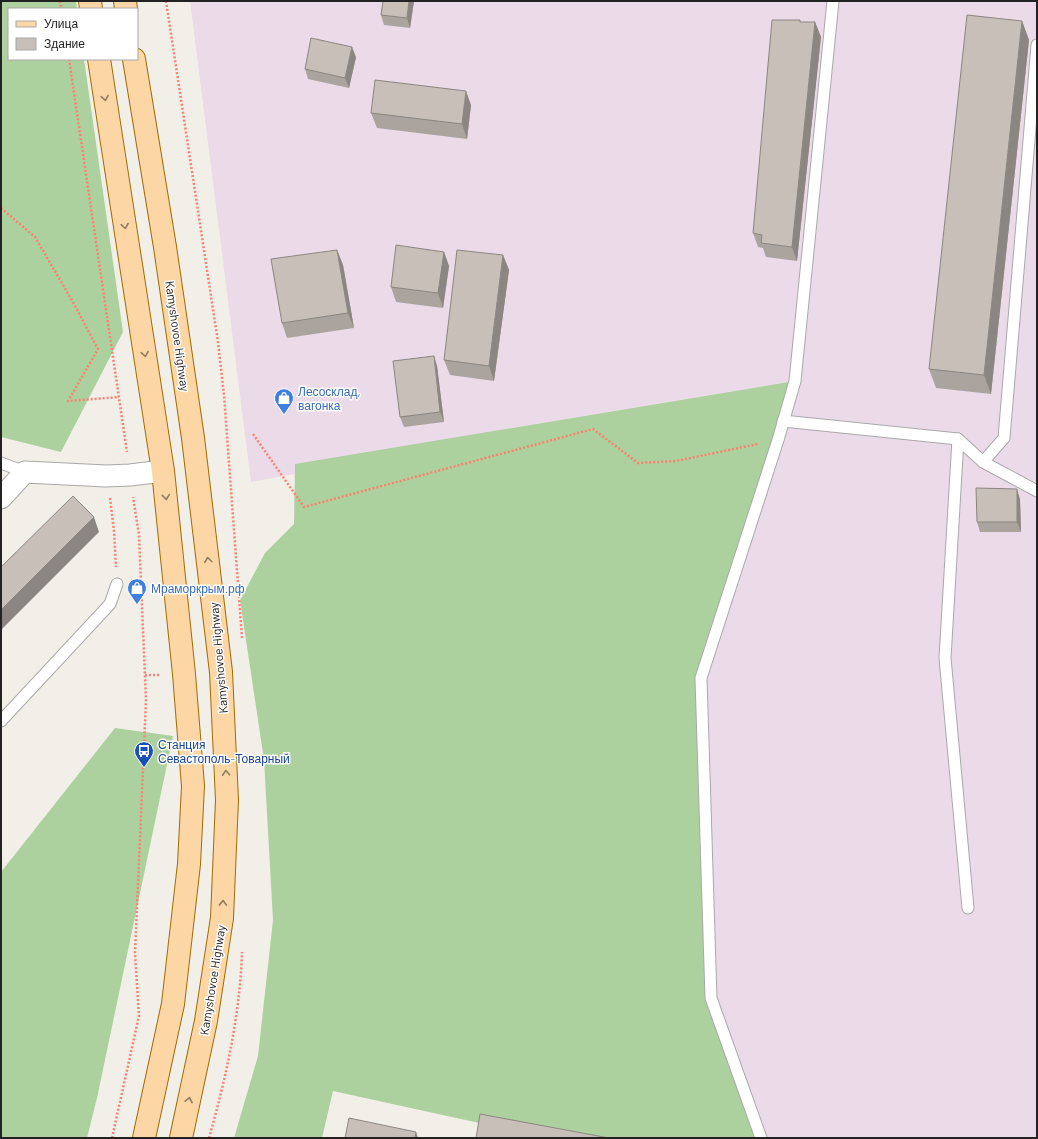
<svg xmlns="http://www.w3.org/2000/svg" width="1038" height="1139" font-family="Barlow,sans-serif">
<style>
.industrial{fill:#ebdbe8}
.forest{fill:#add19e}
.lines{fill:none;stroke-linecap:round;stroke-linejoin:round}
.service-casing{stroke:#a9a9a9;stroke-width:13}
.minor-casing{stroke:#a9a9a9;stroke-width:23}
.primary-casing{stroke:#a06b00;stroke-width:24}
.path{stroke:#fa8072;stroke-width:2.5;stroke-dasharray:2 2;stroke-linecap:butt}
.service{stroke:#fff;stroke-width:11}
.minor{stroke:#fff;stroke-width:21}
.primary{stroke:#fcd6a4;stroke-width:22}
.wall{fill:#aba49e}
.shaded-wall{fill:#8b8681}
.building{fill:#c7bfb8;stroke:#8b8681}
.oneway{stroke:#8f7c63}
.labels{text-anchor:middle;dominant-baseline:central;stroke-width:3;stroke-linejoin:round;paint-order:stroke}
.street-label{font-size:12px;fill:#222;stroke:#fff}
.shop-label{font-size:12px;fill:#366cbe;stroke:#fff;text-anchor:start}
.transit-label{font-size:12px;fill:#164399;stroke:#fff;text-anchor:start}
</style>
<rect width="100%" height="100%" fill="#f2efe9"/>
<polygon class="industrial" points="190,1 1037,1 1037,1138 761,1138 711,998 701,678 794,382 251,482"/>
<g class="forest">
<polygon points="1,1 76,1 77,9 9,9 9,59 84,59 123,332 61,452 1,437"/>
<polygon points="795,381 701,678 711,998 761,1138 548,1138 333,1091 322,1138 234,1138 258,1056 273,920 264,760 240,600 265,553 294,524 295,464"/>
<polygon points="115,728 173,736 97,1098 87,1138 1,1138 1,872"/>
</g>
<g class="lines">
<defs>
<g id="service">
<polyline points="783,421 958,439"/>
<polyline points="983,462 1037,491"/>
<polyline points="1,463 25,472"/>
<polyline points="1,721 110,604 117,584"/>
<polyline points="968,908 945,658 958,439 983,462 1004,438 1037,45"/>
<polyline points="761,1138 711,998 701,678 778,440 795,381 833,1"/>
</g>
<polyline id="minor" points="1,498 25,472 106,476 130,475 163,471"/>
<g id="primary">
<polyline points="90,1 91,9"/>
<polyline points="125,1 126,9"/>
<polyline points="99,59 163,471 184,674 193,786 189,864 173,1004 144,1138"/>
<polyline points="134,59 165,247 193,438 221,672 227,800 222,918 206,1021 181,1138"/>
</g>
</defs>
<use href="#service" class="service-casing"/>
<use href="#minor" class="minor-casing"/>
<use href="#primary" class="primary-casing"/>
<g class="path">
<polyline points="60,1 61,9"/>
<polyline points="166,1 218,342 224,395 242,638"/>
<polyline points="69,59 127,452"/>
<polyline points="1,208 35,237 74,304 98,349 68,401 119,397"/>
<polyline points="253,434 304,507 593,429 638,463 676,461 758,444"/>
<polyline points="110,498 114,531 116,567"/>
<polyline points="145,675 161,675"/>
<polyline points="112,1138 139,1016 135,953 146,700 139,535 133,497"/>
<path d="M209 1138C226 1078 240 1015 242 952"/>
</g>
<use href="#service" class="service"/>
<use href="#minor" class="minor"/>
<use href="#primary" class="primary"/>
</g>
<g class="wall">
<polygon points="414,1 410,28 384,25 381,15"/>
<polygon points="1022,21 1029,40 991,394 936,388 929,369"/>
<polygon points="801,22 815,22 821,37 797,261 766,257 763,248 758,247 753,233"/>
<polygon points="356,57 349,88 308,79 305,69"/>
<polygon points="471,105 467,139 377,128 371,113"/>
<polygon points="337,250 343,265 354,328 287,338 282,323"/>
<polygon points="444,252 449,266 443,308 396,302 391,287"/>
<polygon points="503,255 509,270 494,381 450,375 444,360"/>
<polygon points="434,356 437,366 444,422 404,427 400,417"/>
<polygon points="1020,499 1021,532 980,532 977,522"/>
</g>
<g class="shaded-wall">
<polygon points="409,1 414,1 410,28 407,18"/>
<polygon points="1022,21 1029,40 991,394 984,375"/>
<polygon points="815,22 821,37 797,261 792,247"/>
<polygon points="352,47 356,57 349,88 345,78"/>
<polygon points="466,91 471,105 467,139 462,124"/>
<polygon points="337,250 343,265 354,328 348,313"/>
<polygon points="444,252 449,266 443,308 438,293"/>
<polygon points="503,255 509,270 494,381 489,366"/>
<polygon points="434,356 437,366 444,422 440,412"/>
<polygon points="1017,489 1020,499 1021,532 1017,522"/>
<polygon points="94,517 99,532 1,630 1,610"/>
<polygon points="416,1132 418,1138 415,1138"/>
</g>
<g class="building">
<polygon points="383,1 409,1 407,18 381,15"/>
<polygon points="967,15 1022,21 984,375 929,369"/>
<polygon points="772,20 800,20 800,22 815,22 792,247 761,243 762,235 753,233"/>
<polygon points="311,38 352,47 345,78 305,69"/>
<polygon points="375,80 466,91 462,124 371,113"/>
<polygon points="396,245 444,252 438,293 391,287"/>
<polygon points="337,250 348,313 282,323 271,259"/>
<polygon points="457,250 503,255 489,366 444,360"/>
<polygon points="434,356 440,412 400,417 393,361"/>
<polygon points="976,488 1017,489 1017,522 977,522"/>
<polygon points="73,496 94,517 1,610 1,567"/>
<polygon points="480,1114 609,1138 476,1138"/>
<polygon points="349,1118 416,1132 415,1138 345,1138"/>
</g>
<defs><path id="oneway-chevron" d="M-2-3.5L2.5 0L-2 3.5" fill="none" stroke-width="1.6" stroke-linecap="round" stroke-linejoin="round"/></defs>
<g class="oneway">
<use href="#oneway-chevron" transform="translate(105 98) rotate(81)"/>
<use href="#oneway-chevron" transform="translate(125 226) rotate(81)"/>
<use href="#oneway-chevron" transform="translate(145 354) rotate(81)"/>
<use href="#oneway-chevron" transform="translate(166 497) rotate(84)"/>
<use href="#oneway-chevron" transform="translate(208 560) rotate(-97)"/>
<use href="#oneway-chevron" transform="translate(226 773) rotate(-93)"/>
<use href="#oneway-chevron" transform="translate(223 903) rotate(-88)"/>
<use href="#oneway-chevron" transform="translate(189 1100) rotate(-78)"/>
</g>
<defs>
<symbol id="shop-pin" viewBox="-11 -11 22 30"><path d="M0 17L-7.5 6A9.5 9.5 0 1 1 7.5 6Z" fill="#3f7fe0" stroke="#fff"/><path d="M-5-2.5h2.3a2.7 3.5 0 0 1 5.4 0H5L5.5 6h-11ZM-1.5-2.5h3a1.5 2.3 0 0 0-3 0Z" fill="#fff"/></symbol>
<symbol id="bus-pin" viewBox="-11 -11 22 30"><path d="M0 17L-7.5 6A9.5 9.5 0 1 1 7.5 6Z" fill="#1a4fb4" stroke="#fff"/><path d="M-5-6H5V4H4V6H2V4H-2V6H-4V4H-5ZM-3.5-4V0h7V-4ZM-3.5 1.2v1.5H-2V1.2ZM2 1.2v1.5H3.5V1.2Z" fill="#fff"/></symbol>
</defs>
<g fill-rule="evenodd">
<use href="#shop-pin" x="273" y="387" width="22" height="30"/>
<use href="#shop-pin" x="126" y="577" width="22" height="30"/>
<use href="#bus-pin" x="133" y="740" width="22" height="30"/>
</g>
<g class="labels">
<g class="street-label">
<text transform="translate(178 336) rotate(82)">Kamyshovoe Highway</text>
<text transform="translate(218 658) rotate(-95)">Kamyshovoe Highway</text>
<text transform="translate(212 980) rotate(-81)">Kamyshovoe Highway</text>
</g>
<g class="shop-label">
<text x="298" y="391">Лесосклад,<tspan x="298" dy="14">вагонка</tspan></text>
<text x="151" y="588">Мраморкрым.рф</text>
</g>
<g class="transit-label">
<text x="158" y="744">Станция<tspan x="158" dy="14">Севастополь-Товарный</tspan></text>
</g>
</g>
<rect width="1038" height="1139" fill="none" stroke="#222222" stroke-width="4"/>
<rect x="8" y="8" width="130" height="52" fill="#ffffff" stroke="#a7a7a7"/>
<rect x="16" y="21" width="20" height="6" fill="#fcd6a4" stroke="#a7a7a7"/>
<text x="44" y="28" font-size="12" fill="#222222">Улица</text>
<rect x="16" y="38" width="20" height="12" fill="#c7bfb8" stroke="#a7a7a7"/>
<text x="44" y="48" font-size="12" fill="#222222">Здание</text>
</svg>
